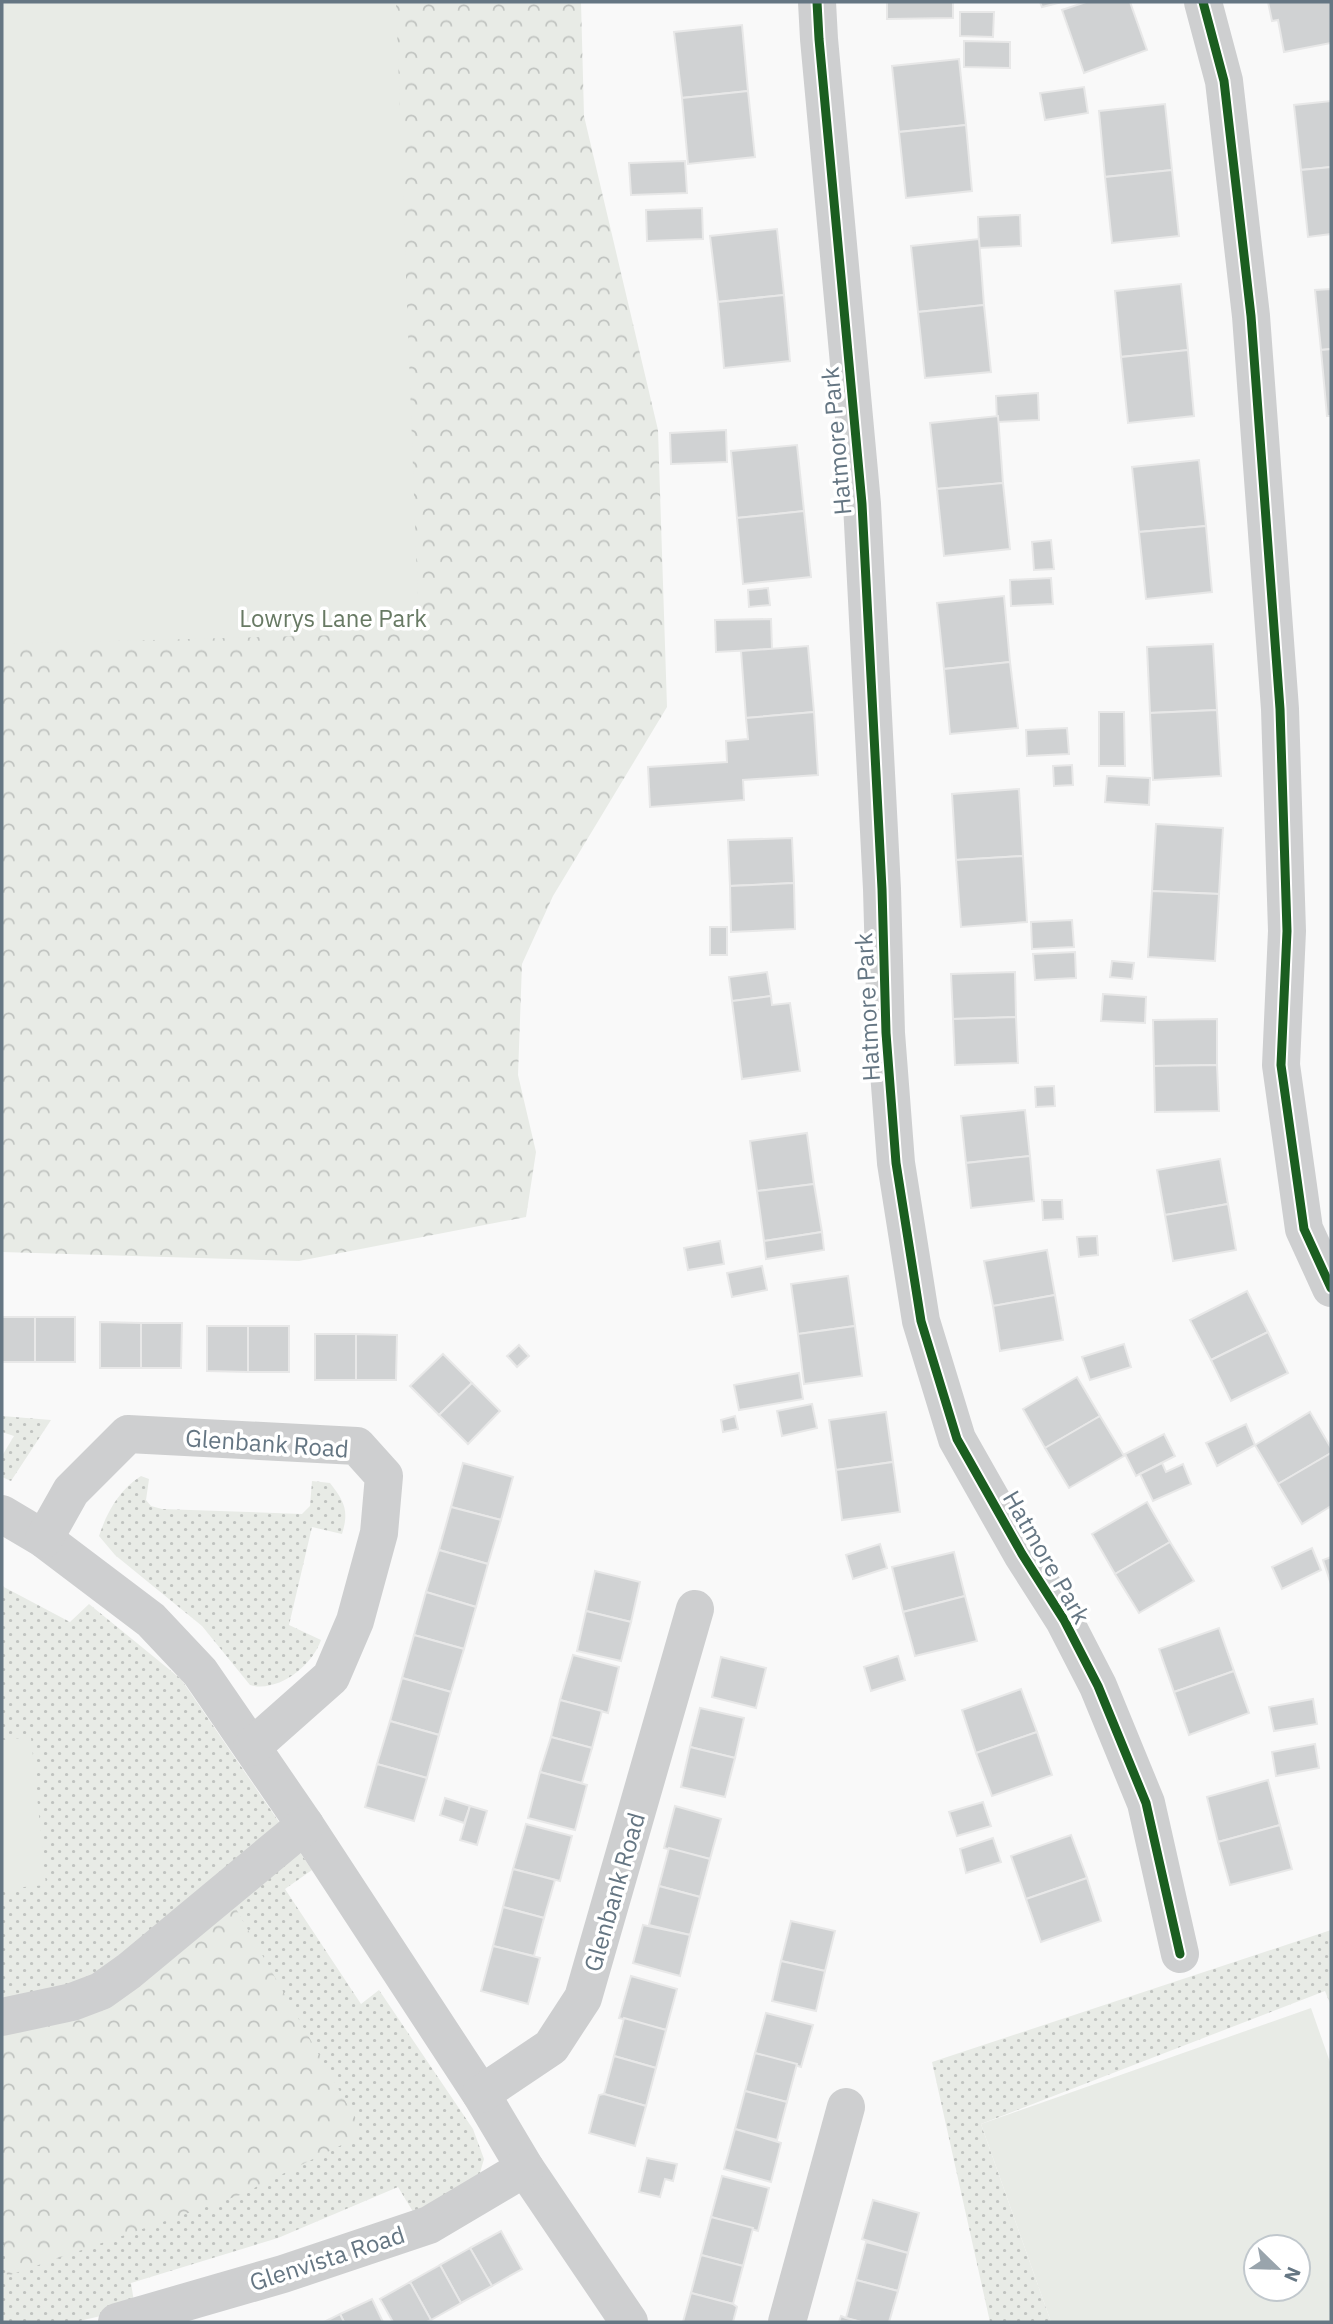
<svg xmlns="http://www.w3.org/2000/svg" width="1333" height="2324" font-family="'IBM Plex Sans',sans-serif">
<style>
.grass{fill:url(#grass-dots)}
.park{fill:url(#park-crowns)}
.pitch{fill:#e8ebe6;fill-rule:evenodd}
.building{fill:#d0d2d3;stroke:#e8e8e8;stroke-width:2}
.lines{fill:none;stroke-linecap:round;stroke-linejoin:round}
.minor{stroke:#cecfd0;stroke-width:38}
.cycleway-casing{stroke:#fff;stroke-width:13}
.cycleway{stroke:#1b5e20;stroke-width:9}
.labels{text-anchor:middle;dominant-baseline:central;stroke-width:7;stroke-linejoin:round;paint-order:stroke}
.street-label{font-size:24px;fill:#657683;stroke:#fff}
.park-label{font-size:24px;fill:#687a64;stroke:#fff}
</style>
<defs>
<pattern id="grass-dots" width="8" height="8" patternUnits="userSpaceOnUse" patternTransform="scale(1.75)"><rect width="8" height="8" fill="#e8ebe6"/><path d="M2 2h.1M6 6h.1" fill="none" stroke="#c0c3c0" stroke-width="1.8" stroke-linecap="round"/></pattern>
<pattern id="park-crowns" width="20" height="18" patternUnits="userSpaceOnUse" patternTransform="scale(1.75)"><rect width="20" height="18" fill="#e8ebe6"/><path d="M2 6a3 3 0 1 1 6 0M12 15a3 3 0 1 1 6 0" fill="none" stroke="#c0c3c0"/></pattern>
</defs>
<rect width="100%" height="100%" fill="#f9f9f9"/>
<g class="grass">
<polygon points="2,1416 51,1420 11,1481 2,1477 2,1456 14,1436 2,1432"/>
<path d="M141 1476 149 1479 146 1500 151 1506 162 1509 302 1514 310 1506 312 1481 330 1483C345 1502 349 1511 342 1534L312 1527 289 1625 321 1640C312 1666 278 1693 250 1685L202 1626 115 1555 99 1536C107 1512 119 1490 141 1476Z"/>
<polygon points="2,1586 70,1622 89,1604 181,1679 312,1870 285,1889 361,2004 379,1990 473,2129 484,2159 479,2176 415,2215 398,2187 278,2238 131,2283 135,2308 75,2322 2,2322"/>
<polygon points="1331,1930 1331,2006 1325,1991 981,2124 1051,2322 990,2322 932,2062"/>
</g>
<g class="park">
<polygon points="2,2 581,2 584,116 658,430 667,707 553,896 522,964 518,1075 536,1152 526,1217 299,1261 2,1252"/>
<polygon points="231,1900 364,2134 240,2195 7,2276 2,2224 2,2027"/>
</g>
<g class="pitch">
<polygon points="2,2 396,2 419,633 2,644"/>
<polygon points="31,1737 46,1885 2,1889 2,1740"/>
<path d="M1311 2008 1331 2065V2322H1051L981 2124ZM1256 2247H1298V2289H1256Z"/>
</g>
<g class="building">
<polygon points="887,2 953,2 953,18 887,19"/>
<polygon points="1040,2 1062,2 1042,7"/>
<polygon points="1086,2 1130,2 1147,50 1084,73 1062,10"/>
<polygon points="1268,2 1331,2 1331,43 1284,52 1278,20 1272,21"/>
<polygon points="960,12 994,12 993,37 960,36"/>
<polygon points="742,25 748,91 682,98 674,32"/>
<polygon points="964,41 1010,42 1010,68 964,67"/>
<polygon points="959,59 966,125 899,132 892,66"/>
<polygon points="1084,87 1088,113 1045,120 1040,93"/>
<polygon points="748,91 755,157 688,164 682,98"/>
<polygon points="1331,101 1331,167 1301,170 1294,105"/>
<polygon points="1165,104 1172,170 1105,177 1099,111"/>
<polygon points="966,125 972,191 906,198 899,132"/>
<polygon points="685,161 687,193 631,195 629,163"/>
<polygon points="1331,167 1331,234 1308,237 1301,170"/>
<polygon points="1172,170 1179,236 1112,243 1105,177"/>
<polygon points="702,208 703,239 647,241 646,210"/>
<polygon points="1020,215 1021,246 979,248 978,217"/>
<polygon points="777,229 784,295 718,302 710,236"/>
<polygon points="979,239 984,305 918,312 911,246"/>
<polygon points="1181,284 1188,350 1121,357 1115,291"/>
<polygon points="1331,289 1331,349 1321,350 1315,290"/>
<polygon points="784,295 790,361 724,368 718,302"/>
<polygon points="984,305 991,372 925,378 918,312"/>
<polygon points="1331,349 1331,416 1327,416 1321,350"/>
<polygon points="1188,350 1194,416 1128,423 1121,357"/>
<polygon points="1038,393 1039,420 997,422 996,396"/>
<polygon points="998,416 1003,483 937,489 930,423"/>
<polygon points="726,430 727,462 671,464 670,433"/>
<polygon points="797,445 804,511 737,518 731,451"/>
<polygon points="1199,460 1206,526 1139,532 1132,467"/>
<polygon points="1003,483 1010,549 944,556 937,489"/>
<polygon points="804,511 811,577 743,584 737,518"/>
<polygon points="1206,526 1212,592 1146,599 1139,532"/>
<polygon points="1051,540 1054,569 1034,570 1032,542"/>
<polygon points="1051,578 1053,604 1011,606 1010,580"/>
<polygon points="768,588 770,605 749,607 748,590"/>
<polygon points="1004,596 1010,662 944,669 937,603"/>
<polygon points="771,619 772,649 716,652 715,620"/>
<polygon points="1213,644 1217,710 1150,713 1147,647"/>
<polygon points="808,646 814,712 746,718 741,651"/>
<polygon points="1010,662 1018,728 950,734 944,669"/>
<polygon points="1217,710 1221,776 1153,780 1150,713"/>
<polygon points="814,712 818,775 743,780 744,800 650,807 648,767 727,762 726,741 748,739 746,718"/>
<polygon points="1099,712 1124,712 1125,766 1099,766"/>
<polygon points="1067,728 1069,754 1027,756 1026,730"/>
<polygon points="1072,765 1073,785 1054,786 1053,766"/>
<polygon points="1107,776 1150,778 1149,805 1105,802"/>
<polygon points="1019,789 1023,856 956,860 952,794"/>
<polygon points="1156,824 1223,828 1219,894 1152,891"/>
<polygon points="792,838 794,883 730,886 728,840"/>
<polygon points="1023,856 1027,922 961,927 956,860"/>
<polygon points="794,883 795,929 731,932 730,886"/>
<polygon points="1152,891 1219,894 1215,961 1148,957"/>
<polygon points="1072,920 1074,947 1032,949 1031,922"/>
<rect x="710" y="927" width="17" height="28"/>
<polygon points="1075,952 1076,978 1035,980 1033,954"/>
<polygon points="1112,961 1134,963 1132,979 1110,977"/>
<polygon points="767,972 771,996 732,1001 729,977"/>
<polygon points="1015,972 1016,1017 953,1019 951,974"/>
<polygon points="1103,994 1146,997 1145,1023 1101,1021"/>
<polygon points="771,996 772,1005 790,1003 800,1071 742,1079 732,1001"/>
<polygon points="1016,1017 1018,1063 955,1065 953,1019"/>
<polygon points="1217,1019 1217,1065 1154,1066 1153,1020"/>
<polygon points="1217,1065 1219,1111 1155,1112 1154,1066"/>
<polygon points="1054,1086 1055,1106 1036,1107 1035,1087"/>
<polygon points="1025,1110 1030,1156 966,1163 961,1116"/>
<polygon points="807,1133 814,1184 757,1191 750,1141"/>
<polygon points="1030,1156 1034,1201 971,1208 966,1163"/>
<polygon points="1220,1159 1228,1204 1165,1215 1157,1170"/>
<polygon points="814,1184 822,1232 764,1241 757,1191"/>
<polygon points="1042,1200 1062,1200 1063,1219 1043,1220"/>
<polygon points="1228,1204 1236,1250 1173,1261 1165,1215"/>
<polygon points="822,1232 824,1250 766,1259 764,1241"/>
<polygon points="1097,1236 1098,1255 1079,1257 1077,1237"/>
<polygon points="720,1241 724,1264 688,1270 684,1248"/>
<polygon points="1047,1250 1055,1295 993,1306 984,1261"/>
<polygon points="762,1266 767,1290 732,1297 727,1273"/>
<polygon points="848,1276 855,1326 798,1334 791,1284"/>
<polygon points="1247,1291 1268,1332 1211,1360 1190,1320"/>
<polygon points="1055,1295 1063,1340 1000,1351 993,1306"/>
<rect x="2" y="1317" width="33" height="45"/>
<rect x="35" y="1317" width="40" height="45"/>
<polygon points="100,1322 141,1323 141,1368 100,1368"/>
<polygon points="141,1323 182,1323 181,1368 141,1368"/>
<polygon points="207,1326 248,1326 248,1372 207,1371"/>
<rect x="248" y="1326" width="41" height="46"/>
<polygon points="855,1326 862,1376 804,1384 798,1334"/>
<polygon points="1268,1332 1288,1373 1231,1401 1211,1360"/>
<rect x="315" y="1334" width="41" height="46"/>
<polygon points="356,1334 397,1335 396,1380 356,1380"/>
<polygon points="1124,1344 1131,1367 1090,1380 1082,1357"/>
<polygon points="519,1345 529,1356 517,1367 507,1356"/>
<polygon points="443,1354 472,1383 439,1415 410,1386"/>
<polygon points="799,1373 803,1399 739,1410 734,1385"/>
<polygon points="1077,1377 1100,1416 1045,1448 1023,1409"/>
<polygon points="472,1383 500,1411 468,1444 439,1415"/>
<polygon points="812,1404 817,1428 782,1436 777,1411"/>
<polygon points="886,1412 893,1462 836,1470 829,1420"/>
<polygon points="1310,1412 1331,1448 1331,1453 1278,1484 1255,1445"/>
<polygon points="735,1416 738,1429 723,1432 721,1420"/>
<polygon points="1100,1416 1124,1456 1069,1488 1045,1448"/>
<polygon points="1246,1424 1255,1445 1217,1466 1206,1443"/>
<polygon points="1164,1434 1175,1456 1136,1476 1125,1454"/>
<polygon points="1331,1453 1331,1506 1302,1524 1278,1484"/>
<polygon points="893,1462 900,1512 842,1520 836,1470"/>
<polygon points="463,1463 513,1477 501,1520 451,1507"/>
<polygon points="1162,1463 1166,1472 1183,1464 1191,1484 1153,1501 1140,1474"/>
<polygon points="1147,1502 1170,1542 1115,1574 1092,1534"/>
<polygon points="451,1507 501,1520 488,1564 439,1550"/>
<polygon points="1170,1542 1194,1581 1139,1613 1115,1574"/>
<polygon points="880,1544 887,1568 853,1579 846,1555"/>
<polygon points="1312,1548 1321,1570 1282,1589 1272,1567"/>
<polygon points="439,1550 488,1564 476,1607 426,1592"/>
<polygon points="954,1552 965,1596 903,1612 892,1567"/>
<polygon points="1331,1557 1331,1584 1323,1560"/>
<polygon points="595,1571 640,1582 631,1622 586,1611"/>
<polygon points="426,1592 476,1607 464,1649 414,1635"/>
<polygon points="965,1596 977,1641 915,1656 903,1612"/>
<polygon points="586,1611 631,1622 621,1661 577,1651"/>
<polygon points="1219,1628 1234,1671 1174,1692 1159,1649"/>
<polygon points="414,1635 464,1649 451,1692 402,1678"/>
<polygon points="573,1655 619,1667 608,1713 560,1700"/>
<polygon points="898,1656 905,1680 871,1691 864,1667"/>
<polygon points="721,1657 766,1668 756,1708 712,1697"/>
<polygon points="1234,1671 1249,1713 1189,1735 1174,1692"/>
<polygon points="402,1678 451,1692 439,1735 390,1721"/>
<polygon points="1021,1689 1037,1732 976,1753 962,1710"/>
<polygon points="1313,1699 1317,1724 1274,1731 1269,1707"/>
<polygon points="560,1700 602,1711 592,1748 551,1737"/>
<polygon points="700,1708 744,1718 735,1758 690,1747"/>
<polygon points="390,1721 439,1735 427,1778 377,1764"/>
<polygon points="1037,1732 1052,1775 992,1796 976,1753"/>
<polygon points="551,1737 592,1748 582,1783 540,1772"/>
<polygon points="1315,1744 1319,1768 1276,1776 1272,1752"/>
<polygon points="690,1747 735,1758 725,1797 681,1787"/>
<polygon points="377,1764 427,1778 414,1821 365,1807"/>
<polygon points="540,1772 587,1785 575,1830 528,1818"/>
<polygon points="1268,1780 1280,1825 1218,1842 1207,1797"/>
<polygon points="445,1798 470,1806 464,1823 440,1815"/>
<polygon points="983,1802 991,1826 957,1836 949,1812"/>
<polygon points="470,1806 487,1811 477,1845 460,1840"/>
<polygon points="675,1806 721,1819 710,1859 664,1848"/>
<polygon points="526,1824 572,1836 560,1881 513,1869"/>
<polygon points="1280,1825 1292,1869 1230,1885 1218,1842"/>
<polygon points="1071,1835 1087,1878 1026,1899 1011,1856"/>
<polygon points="993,1838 1001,1862 966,1873 960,1849"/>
<polygon points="669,1848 710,1859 700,1897 659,1886"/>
<polygon points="513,1869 555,1880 544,1918 503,1907"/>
<polygon points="1087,1878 1101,1921 1041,1942 1026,1899"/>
<polygon points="659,1886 700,1897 690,1935 649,1925"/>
<polygon points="503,1907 544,1918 534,1956 493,1946"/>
<polygon points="791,1921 835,1931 825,1971 781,1961"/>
<polygon points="643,1925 690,1935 680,1976 633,1963"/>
<polygon points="493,1946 540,1958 528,2004 481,1991"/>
<polygon points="781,1961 825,1971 816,2011 772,2001"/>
<polygon points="631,1976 677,1989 666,2030 619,2018"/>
<polygon points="766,2013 813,2025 801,2067 755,2053"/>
<polygon points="624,2018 666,2030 656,2068 614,2056"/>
<polygon points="755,2053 797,2064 787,2102 745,2091"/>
<polygon points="614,2056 656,2068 646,2106 604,2094"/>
<polygon points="745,2091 787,2102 777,2140 735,2129"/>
<polygon points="604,2094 646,2106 635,2146 589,2133 599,2095"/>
<polygon points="735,2129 781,2143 771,2182 724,2169"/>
<polygon points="647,2158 677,2164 673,2181 665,2179 660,2197 639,2192"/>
<polygon points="722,2176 769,2188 758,2231 711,2217"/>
<polygon points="873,2200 919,2213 908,2253 862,2239"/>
<polygon points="711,2217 753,2228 743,2266 701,2255"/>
<polygon points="501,2231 522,2269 492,2286 470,2248"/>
<polygon points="866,2242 908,2253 898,2291 856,2280"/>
<polygon points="470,2248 492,2286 461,2303 440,2265"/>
<polygon points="701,2255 743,2266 733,2304 691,2293"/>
<polygon points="440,2265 461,2303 431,2320 410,2282"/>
<polygon points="856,2280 898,2291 889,2322 861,2322 846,2318"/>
<polygon points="410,2282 431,2320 427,2322 393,2322 380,2299"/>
<polygon points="691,2293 733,2304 737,2307 733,2322 683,2322"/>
<polygon points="372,2299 383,2322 344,2322 340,2314"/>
<polygon points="340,2314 344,2322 324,2322"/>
<polygon points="841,2316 846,2318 861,2322 839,2322"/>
</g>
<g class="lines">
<g class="minor">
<polyline points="817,2 819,39 862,504 882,889 886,1033 896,1163 921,1321 957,1439 1022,1554 1064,1620 1098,1686 1146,1803 1180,1954"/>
<polyline points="1203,2 1224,81 1251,316 1280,709 1287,931 1281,1065 1304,1229 1331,1288"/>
<polyline points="2,1514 44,1539 151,1620 200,1672 305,1825 481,2094 525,2168 629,2322"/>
<polyline points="44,1539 71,1491 128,1434 357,1446 384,1476 379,1533 355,1621 331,1677 252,1747"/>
<polyline points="2,2017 72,2002 101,1991 129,1971 305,1825"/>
<polyline points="481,2094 551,2047 583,1998 695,1609"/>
<polyline points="117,2322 283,2274 429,2225 525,2168"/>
<polyline points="787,2322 846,2107"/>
</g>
<defs>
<g id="cycleway">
<polyline points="817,2 819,39 862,504 882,889 886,1033 896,1163 921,1321 957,1439 1022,1554 1064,1620 1098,1686 1146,1803 1180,1954"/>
<polyline points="1203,2 1224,81 1251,316 1280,709 1287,931 1281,1065 1304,1229 1331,1288"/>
</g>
</defs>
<use href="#cycleway" class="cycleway-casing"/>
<use href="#cycleway" class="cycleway"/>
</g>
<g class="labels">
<g class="street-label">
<text transform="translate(836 441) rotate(-95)">Hatmore Park</text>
<text transform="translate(867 1007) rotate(-93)">Hatmore Park</text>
<text transform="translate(267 1443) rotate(4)">Glenbank Road</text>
<text transform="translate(1047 1557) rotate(60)">Hatmore Park</text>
<text transform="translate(614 1892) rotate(-74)">Glenbank Road</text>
<text transform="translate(327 2258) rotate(-18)">Glenvista Road</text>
</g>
<g class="park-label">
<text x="333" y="618">Lowrys Lane Park</text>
</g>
</g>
<rect width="1333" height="2324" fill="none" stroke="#657683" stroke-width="7"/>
<g transform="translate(1277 2268) rotate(113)"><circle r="33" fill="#ffffff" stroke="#c1c8cd" stroke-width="2"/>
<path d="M0-5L12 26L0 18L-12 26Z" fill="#99a4ac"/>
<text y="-10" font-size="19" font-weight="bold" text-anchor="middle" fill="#657683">N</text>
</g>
</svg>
